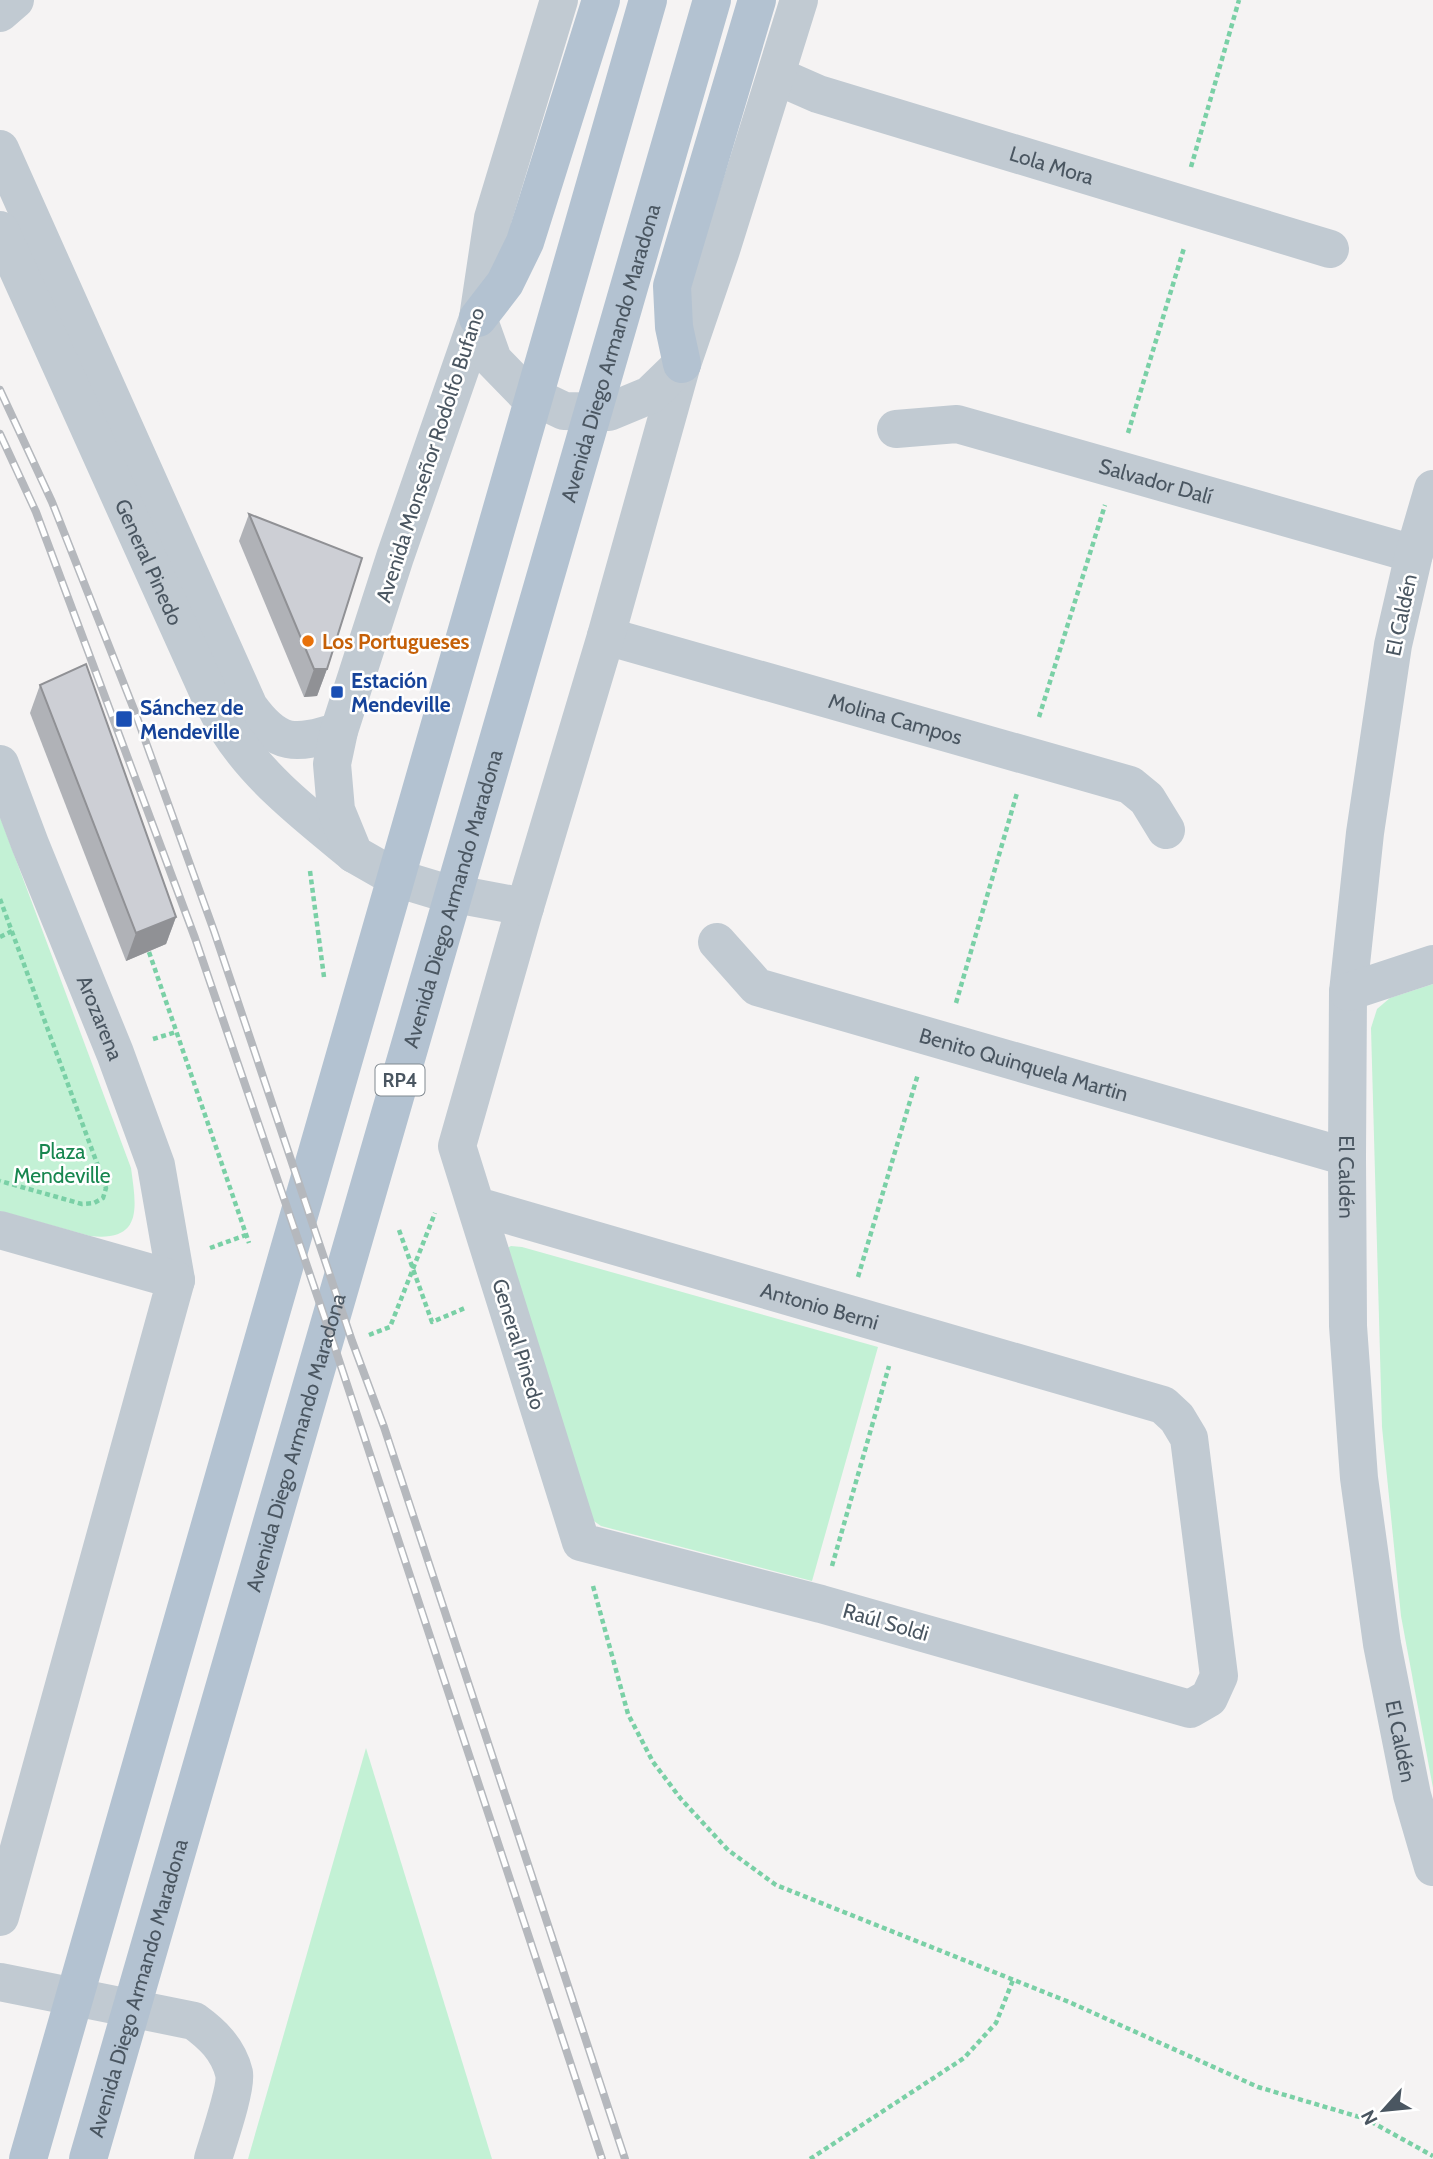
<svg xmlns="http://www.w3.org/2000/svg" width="1433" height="2159" font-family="Cabin,sans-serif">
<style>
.green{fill:#c3f1d5}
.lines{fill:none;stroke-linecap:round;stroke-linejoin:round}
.path{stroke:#7ad0a6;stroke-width:4.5;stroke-dasharray:5 3.5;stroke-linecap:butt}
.minor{stroke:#c1cad2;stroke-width:38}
.tertiary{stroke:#c1cad2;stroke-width:38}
.primary{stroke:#b3c2d1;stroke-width:38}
.rail-casing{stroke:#b5b8bd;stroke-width:8}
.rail{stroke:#fff;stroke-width:5;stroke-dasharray:16;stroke-linecap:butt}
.wall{fill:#b0b2b7}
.shaded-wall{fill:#909195}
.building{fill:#cdcfd5;stroke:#909195;stroke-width:2}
.food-dot{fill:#e8710a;stroke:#fff;stroke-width:2.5}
.transit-dot{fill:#1a4fb4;stroke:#fff;stroke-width:2.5}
.labels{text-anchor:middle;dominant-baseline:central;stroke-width:5;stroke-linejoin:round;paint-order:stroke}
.shield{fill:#fff;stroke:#808990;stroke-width:2}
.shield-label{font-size:19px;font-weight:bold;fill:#4a5661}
.street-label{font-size:21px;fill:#4a5661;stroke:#fff}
.food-label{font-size:21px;font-weight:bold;fill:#c56008;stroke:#fff;text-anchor:start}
.transit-label{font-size:21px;font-weight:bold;fill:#164399;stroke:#fff;text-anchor:start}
.park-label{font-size:21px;fill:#17864f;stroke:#fff}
</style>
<rect width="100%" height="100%" fill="#f5f3f3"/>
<g class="green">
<path d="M0 817 131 1168C136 1206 144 1242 90 1236L0 1211Z"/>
<polygon points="1433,984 1433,1788 1401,1616 1382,1427 1371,1028 1377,1009 1390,998"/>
<polygon points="511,1246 522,1247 878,1347 812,1581 601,1526 591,1519 501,1251"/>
<polygon points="366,1748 492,2159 248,2159"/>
</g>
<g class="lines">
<g class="path">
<polyline points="1191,167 1239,0"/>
<polyline points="1128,433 1184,248"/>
<polyline points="1039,717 1105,505"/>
<polyline points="310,871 324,977"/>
<polyline points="0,899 106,1188 103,1198 94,1203 82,1204 0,1181"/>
<polyline points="0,937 12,931"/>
<polyline points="149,952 249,1243"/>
<polyline points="956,1003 1017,793"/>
<polyline points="153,1039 176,1032"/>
<polyline points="399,1230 432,1322 465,1308"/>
<polyline points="210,1248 246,1235"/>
<polyline points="858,1277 918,1074"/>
<polyline points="369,1335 390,1327 435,1213"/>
<polyline points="832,1566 889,1366"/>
<polyline points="593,1586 628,1714 653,1762 681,1799 728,1850 776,1885 1069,2002 1258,2087 1366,2119 1433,2156"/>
<polyline points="810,2159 964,2058 996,2023 1013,1980"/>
</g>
<g class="minor">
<polyline points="0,13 15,0"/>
<path id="s1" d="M777 76 818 94 1330 249"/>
<path d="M0 149 249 707C278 747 295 745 339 731"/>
<path id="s2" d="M0 230 209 694C215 705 220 717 227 728 258 778 309 817 354 854"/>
<path id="s3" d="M896 429 957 424 1414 554"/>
<path id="s4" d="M1433 489 1414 554 1393 645 1365 833 1348 992 1347 1157 1348 1326 1359 1478 1382 1644 1412 1795 1433 1867"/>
<path id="s5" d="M606 636 1130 785 1147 799 1166 830"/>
<path id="s6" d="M0 764 30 844 115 1053 156 1165 176 1280"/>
<path id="s7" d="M717 942 757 987 1347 1157"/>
<polyline points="1348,992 1433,964"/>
<path id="s8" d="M477 1206 1163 1405 1177 1418 1189 1438 1219 1676 1209 1698 1190 1709 821 1604 581 1542 457 1146 525 907"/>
</g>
<g class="tertiary">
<polyline points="559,0 493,218 478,318 395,557 339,731 332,764 336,810 354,854 396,878 439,891 525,907 606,636 682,364 721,250 799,0"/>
<polyline points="478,318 493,360 524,392 564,411 609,412 650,395 682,364"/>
<polyline points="0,1230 176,1280 0,1917"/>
<path d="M0 1982 194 2021C212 2034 228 2049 234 2073 237 2087 218 2142 213 2159"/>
</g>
<g class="primary">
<polyline points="478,318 505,283 525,242 601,0"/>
<polyline points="682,364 674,327 672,286 757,0"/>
<polyline points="28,2159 648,0"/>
<path id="s9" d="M88 2159 712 0"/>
</g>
<defs>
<g id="rail">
<polyline points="0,390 52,502 135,712 214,931 352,1341 384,1427 625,2159"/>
<polyline points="0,434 36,512 195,938 335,1348 602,2159"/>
</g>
</defs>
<use href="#rail" class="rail-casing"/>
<use href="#rail" class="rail"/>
</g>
<g class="wall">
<polygon points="249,514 327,669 317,696 304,697 239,541"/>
<polygon points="40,685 176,917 166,944 126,961 30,713"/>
</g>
<g class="shaded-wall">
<polygon points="314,669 327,669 317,696 304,697"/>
<polygon points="176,917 166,944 126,961 136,933"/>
</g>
<g class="building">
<polygon points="249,514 362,558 327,669 314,669"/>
<polygon points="86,664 176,917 136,933 40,685"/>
</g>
<circle class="food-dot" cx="308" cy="641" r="7"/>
<g class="transit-dot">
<rect x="330" y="685" width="14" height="14" rx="3.5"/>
<rect x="115" y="710" width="18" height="18" rx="3.5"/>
</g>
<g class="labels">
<rect class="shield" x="375.5" y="1064.5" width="49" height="31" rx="5"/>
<g class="shield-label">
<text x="400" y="1080">RP4</text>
</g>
<g class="street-label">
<text stroke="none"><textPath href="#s1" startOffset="289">Lola Mora</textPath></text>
<text stroke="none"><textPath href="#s9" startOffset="1880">Avenida Diego Armando Maradona</textPath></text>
<text transform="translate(430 455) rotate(-72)">Avenida Monseñor Rodolfo Bufano</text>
<text stroke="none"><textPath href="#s3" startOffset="268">Salvador Dalí</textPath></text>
<text stroke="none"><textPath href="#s2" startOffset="364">General Pinedo</textPath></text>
<text transform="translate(1401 615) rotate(-78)">El Caldén</text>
<text stroke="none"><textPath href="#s5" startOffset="301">Molina Campos</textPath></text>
<text stroke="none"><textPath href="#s9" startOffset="1312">Avenida Diego Armando Maradona</textPath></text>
<text stroke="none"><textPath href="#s6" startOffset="273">Arozarena</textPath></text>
<text stroke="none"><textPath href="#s7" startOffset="338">Benito Quinquela Martin</textPath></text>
<text stroke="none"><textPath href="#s4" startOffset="696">El Caldén</textPath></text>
<text stroke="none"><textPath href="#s8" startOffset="357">Antonio Berni</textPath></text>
<text transform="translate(519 1344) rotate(73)">General Pinedo</text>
<text stroke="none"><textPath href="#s9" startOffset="746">Avenida Diego Armando Maradona</textPath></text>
<text transform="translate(886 1622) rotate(16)">Raúl Soldi</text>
<text stroke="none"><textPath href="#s4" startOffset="1264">El Caldén</textPath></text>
<text stroke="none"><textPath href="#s9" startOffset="178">Avenida Diego Armando Maradona</textPath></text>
</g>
<g class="food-label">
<text x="322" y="641">Los Portugueses</text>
</g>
<g class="transit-label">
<text x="351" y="680">Estación<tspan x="351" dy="24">Mendeville</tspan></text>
<text x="140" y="707">Sánchez de<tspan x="140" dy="24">Mendeville</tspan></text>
</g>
<g class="park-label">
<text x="62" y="1151">Plaza<tspan x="62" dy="24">Mendeville</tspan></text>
</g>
</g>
<g transform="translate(1384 2110) rotate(243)" stroke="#ffffff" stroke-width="5" paint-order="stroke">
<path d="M0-5L12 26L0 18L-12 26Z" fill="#4a5661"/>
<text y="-10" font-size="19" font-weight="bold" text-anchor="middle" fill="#4a5661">N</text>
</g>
</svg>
